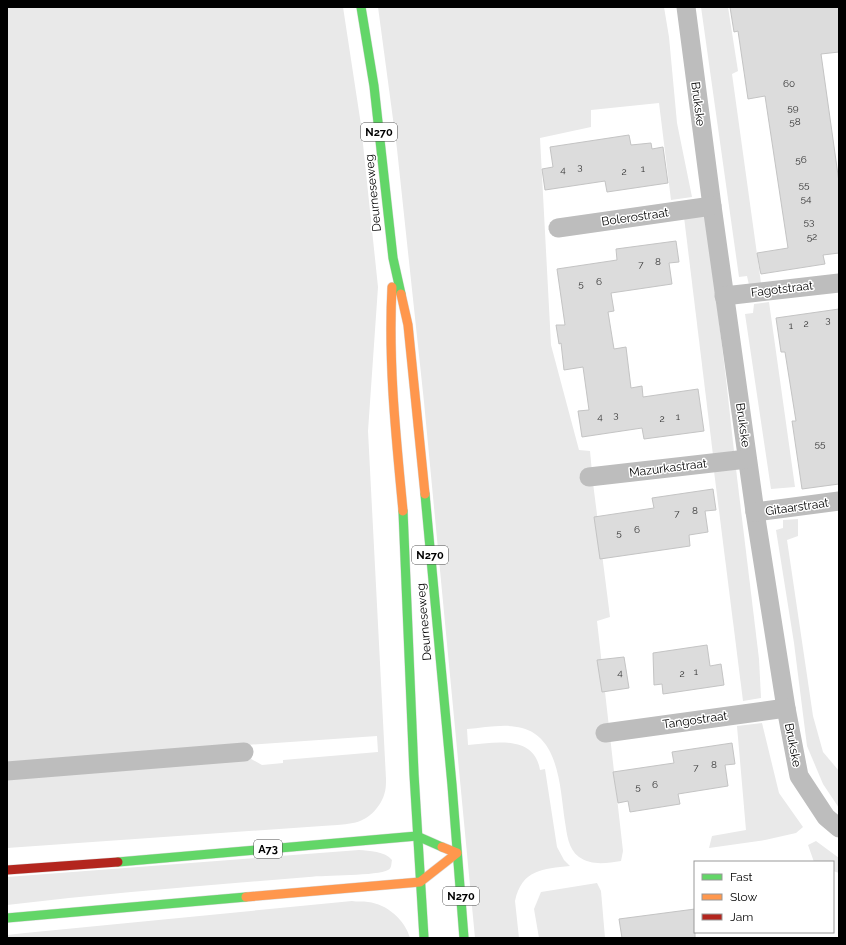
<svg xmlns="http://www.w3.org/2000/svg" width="846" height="945" font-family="Raleway,sans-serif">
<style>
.green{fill:#e9e9e9}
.building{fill:#dcdcdc;stroke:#c4c4c4}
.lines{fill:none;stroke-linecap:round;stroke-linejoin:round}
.fast-casing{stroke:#dbdbdb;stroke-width:10}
.slow-casing{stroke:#dbdbdb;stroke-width:10}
.jam-casing{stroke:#dbdbdb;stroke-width:10}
.street{stroke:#bdbdbd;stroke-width:19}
.fast{stroke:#63d668;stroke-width:9}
.slow{stroke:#ff974d;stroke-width:9}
.jam{stroke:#b3261e;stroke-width:9}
.labels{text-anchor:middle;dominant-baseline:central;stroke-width:3;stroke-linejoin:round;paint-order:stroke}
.number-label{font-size:10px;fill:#373737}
.shield{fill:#fff;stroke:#4c4c4c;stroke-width:1}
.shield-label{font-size:11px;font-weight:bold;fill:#000}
.street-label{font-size:12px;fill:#000;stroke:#fff}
</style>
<rect width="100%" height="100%" fill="#fff"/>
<g class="green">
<path d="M7 7H343L361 125 378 287 368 431 386 779C386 784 386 790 384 795 380 808 367 821 353 823 343 825 332 825 322 826L7 848V776L246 756 262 765 283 763V760L378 752 377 736 87 756 7 763Z"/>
<path d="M378 7H664L669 37 677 123 692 197 671 200 659 103 591 110V127L540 138 551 345 579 450 590 451 593 483 610 617 597 621 623 851 621 861C607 863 592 866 579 857 568 849 567 834 565 822 560 790 560 738 522 728 505 723 484 728 467 729L468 745C494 743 534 734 540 770L545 769 557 847 564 860 570 866C543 869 522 869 515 901L519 938H475L424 402 397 149Z"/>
<polygon points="701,7 728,7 738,71 732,74 761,283 749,285 747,276 739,277"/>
<polygon points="706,215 726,379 734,451 713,455 684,217"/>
<polygon points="769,302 795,487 771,489 745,314 753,313 754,304"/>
<polygon points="736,469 759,659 761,698 743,701 714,471"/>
<polygon points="798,519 798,536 787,540 813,716 823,752 839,771 839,808 823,784 807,746 794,643 776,530 783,528 783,520"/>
<polygon points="762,723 779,793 803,827 796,833 765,840 709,848 712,836 746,830 737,726"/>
<polygon points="816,841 839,858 839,873 833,871 833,862 814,862 808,845"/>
<path d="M359 850C369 851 385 851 392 860 391 864 392 868 388 870 378 876 324 875 309 877 208 885 107 893 7 905V877Z"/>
<polygon points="597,883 601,891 605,938 539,938 534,909 541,892"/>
<path d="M352 901C357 902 363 901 368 902 387 904 405 920 410 938H7V935L25 933Z"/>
</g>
<g class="building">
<polygon points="730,7 839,7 839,52 821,54 839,182 839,253 823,255 825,264 761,274 760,270 757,253 788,248 765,96 748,99 738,31 734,32"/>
<polygon points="629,135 631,145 651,143 652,149 663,147 668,183 607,192 605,181 545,190 542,169 553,167 550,147"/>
<polygon points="676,241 679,262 669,263 672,284 611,293 614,311 608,312 614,349 626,347 631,388 642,386 643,397 698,389 704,431 644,439 642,428 582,437 578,411 589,410 583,367 564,370 561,343 559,344 556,325 565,325 557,269 617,260 616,249"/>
<polygon points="839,309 839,484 802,489 792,421 796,421 785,352 781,352 776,318"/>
<polygon points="713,489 716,510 705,511 708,532 689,535 690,546 600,559 594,517 654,508 652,498"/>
<polygon points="707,645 710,666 721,664 724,685 663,694 662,684 654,685 653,653"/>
<polygon points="624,657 629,688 602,692 597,660"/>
<polygon points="732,743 735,764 725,765 728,786 678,794 680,804 630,812 628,801 618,803 613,772 674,763 672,752"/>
<polygon points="695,909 695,938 622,938 619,919"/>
</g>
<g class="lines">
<defs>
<g id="fast">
<polyline points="361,7 374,86 393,258 401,294"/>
<polyline points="425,494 452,785 464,938"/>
<polyline points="403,511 414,774 424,938"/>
<polyline points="118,862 417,836 442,847"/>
<polyline points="7,918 246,897"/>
</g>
<g id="slow">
<path d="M392 287C388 362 396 437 403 511"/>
<polyline points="401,294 408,325 425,494"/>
<polyline points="246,897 420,882 457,853 442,847"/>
</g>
<polyline id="jam" points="7,870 118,862"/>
</defs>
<use href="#fast" class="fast-casing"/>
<use href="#slow" class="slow-casing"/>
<use href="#jam" class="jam-casing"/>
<g class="street">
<polyline points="686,7 712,206 755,512 786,708 799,776 826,817 839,828"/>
<polyline points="558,228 712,206"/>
<polyline points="724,296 839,283"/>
<polyline points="589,477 747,459"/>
<polyline points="755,512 839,501"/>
<polyline points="605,733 786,708"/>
<polyline points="7,771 244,752"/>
</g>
<use href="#fast" class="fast"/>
<use href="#slow" class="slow"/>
<use href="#jam" class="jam"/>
</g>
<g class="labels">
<g class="number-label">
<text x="789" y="83">60</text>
<text x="793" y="107">59</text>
<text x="795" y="121">58</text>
<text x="801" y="159">56</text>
<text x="580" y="166">3</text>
<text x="643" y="168">1</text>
<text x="563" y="169">4</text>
<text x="624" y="171">2</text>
<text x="804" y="184">55</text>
<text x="806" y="198">54</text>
<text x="809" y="221">53</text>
<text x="812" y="236">52</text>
<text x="658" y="261">8</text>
<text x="641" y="264">7</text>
<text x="599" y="281">6</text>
<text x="581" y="283">5</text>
<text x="828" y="319">3</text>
<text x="806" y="323">2</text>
<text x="791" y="325">1</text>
<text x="616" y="414">3</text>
<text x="600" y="416">4</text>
<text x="678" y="416">1</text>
<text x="662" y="418">2</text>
<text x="820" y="443">55</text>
<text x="695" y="510">8</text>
<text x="677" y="513">7</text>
<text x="637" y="529">6</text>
<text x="619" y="532">5</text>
<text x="696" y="671">1</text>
<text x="620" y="672">4</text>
<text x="682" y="673">2</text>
<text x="714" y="764">8</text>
<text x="696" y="767">7</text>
<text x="655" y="784">6</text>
<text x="638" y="786">5</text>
</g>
<g class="shield">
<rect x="361" y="123" width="36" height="18" rx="3"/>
<rect x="412" y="546" width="36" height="18" rx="3"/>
<rect x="254" y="840" width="28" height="18" rx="3"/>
<rect x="443" y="887" width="36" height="18" rx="3"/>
</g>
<g class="shield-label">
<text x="379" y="132">N270</text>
<text x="430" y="555">N270</text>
<text x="268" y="849">A73</text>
<text x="461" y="896">N270</text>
</g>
<g class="street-label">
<text transform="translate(698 104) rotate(83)">Brukske</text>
<text transform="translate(373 193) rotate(-96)">Deurneseweg</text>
<text transform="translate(635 217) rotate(-8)">Bolerostraat</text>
<text transform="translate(782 289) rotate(-7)">Fagotstraat</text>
<text transform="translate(743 425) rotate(82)">Brukske</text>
<text transform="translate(668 468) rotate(-7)">Mazurkastraat</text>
<text transform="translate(797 507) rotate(-8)">Gitaarstraat</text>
<text transform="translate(424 622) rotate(-95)">Deurneseweg</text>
<text transform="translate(695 720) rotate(-8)">Tangostraat</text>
<text transform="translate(793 745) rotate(79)">Brukske</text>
</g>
</g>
<rect width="846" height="945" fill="none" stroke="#000000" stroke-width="16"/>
<rect x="694" y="861" width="140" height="72" fill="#ffffff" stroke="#999999"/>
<rect x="702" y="874" width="20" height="6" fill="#63d668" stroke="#999999"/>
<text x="730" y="881" font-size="12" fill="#000000">Fast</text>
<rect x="702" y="894" width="20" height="6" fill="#ff974d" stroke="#999999"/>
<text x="730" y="901" font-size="12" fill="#000000">Slow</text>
<rect x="702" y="914" width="20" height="6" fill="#b3261e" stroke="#999999"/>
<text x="730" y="921" font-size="12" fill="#000000">Jam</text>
</svg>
